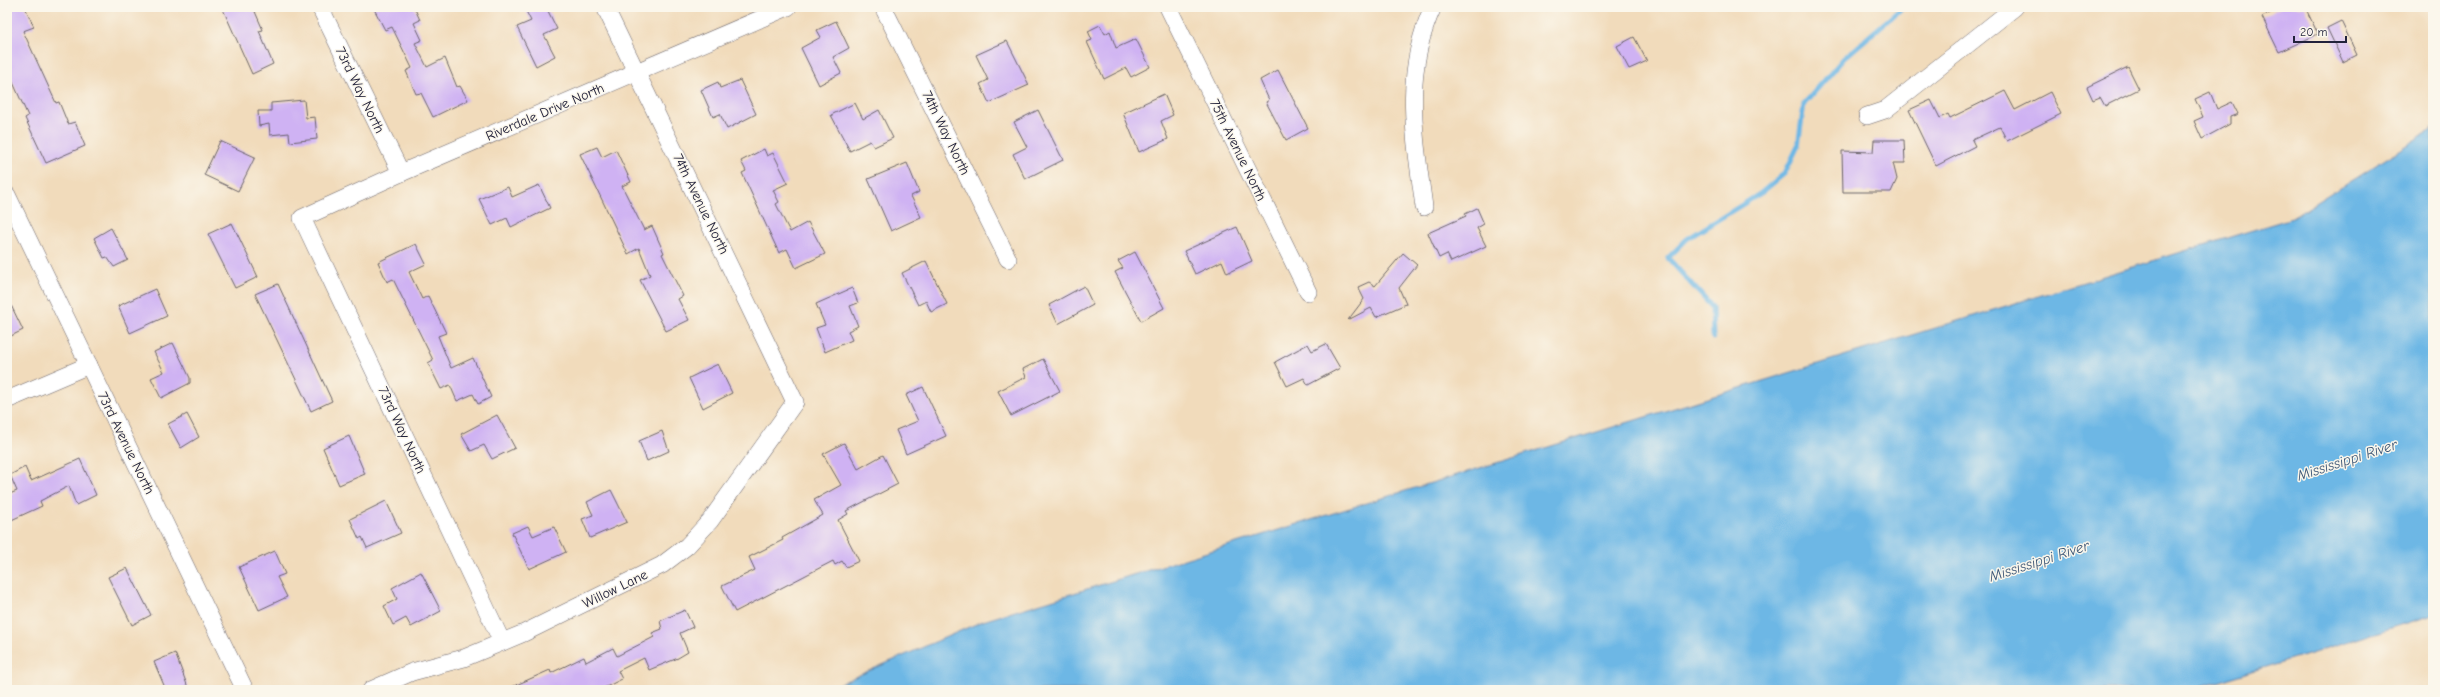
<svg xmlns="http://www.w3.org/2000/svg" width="2440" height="697" font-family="'Comic Neue',sans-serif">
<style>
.water{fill:#6db7e5;stroke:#486c90}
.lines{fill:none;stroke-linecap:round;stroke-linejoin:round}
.stream{stroke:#6db7e5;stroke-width:5}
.building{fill:#cfb2f3}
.minor-casing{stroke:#6a6368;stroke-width:18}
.minor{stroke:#fff;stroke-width:17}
.labels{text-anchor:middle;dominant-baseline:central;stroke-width:3;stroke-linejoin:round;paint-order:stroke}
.street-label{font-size:14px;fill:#22223b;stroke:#fbf7ec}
.water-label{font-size:15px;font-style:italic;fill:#3c5676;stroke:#fbf7ec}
</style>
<rect width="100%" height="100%" fill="#fbf7ec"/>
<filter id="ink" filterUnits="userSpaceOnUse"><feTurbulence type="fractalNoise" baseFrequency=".025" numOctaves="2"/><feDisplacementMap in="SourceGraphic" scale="8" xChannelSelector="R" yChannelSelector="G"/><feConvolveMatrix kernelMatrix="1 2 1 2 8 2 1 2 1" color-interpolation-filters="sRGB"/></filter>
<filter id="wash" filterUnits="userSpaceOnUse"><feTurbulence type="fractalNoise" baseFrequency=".012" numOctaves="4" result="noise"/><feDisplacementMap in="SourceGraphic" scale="16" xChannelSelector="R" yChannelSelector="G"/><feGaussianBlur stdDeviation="0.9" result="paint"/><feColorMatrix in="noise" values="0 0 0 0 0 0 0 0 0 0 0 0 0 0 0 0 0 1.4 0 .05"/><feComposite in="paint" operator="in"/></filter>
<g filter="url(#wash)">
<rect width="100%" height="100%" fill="#f1dbbb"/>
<polygon class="water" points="2433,129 2433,615 2191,690 825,690 983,621 2292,218"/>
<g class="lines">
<polyline class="stream" points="1713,338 1712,307 1668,258 1687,239 1761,193 1785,173 1798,146 1804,104 1844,58 1903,7"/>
</g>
<g id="blocks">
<g class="building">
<polygon points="7,7 25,7 34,27 23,31 56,103 59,102 68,124 75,122 85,146 46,163 25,118 28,116 7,69"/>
<polygon points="222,7 253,7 263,30 259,31 273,64 252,74"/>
<polygon points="373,7 414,7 420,20 414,23 422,40 415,43 427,67 445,58 457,87 460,86 468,100 433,117 421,93 416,94 406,71 412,68 392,27 385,30"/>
<polygon points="534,7 546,7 557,29 544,35 555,56 536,66 517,27 531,21 526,11"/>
<polygon points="2282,7 2305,7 2318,34 2279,52 2262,17"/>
<polygon points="836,21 849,48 833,57 841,73 819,85 801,48 821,37 817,30"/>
<polygon points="2341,21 2357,55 2343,62 2327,28"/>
<polygon points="1100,25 1105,34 1110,31 1116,48 1136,39 1150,67 1131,77 1126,68 1104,79 1087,42 1092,40 1088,31"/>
<polygon points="1634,37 1647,61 1629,69 1617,46"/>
<polygon points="1007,41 1029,85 989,103 980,84 988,80 976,55"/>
<polygon points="2128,67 2139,89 2105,106 2100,97 2093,100 2087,87"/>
<polygon points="1278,70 1308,128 1286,140 1266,102 1269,100 1260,80"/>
<polygon points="740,80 756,114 727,129 720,114 713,117 701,90 718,82 720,88"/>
<polygon points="2005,91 2015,110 2050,92 2061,114 2007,141 2000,127 1972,140 1975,146 1936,166 1909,110 1931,100 1940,118 1948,114 1950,118"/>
<polygon points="2210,92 2217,109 2232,102 2238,114 2230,117 2230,124 2202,139 2194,121 2203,117 2195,99"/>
<polygon points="1164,94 1173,115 1161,121 1168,139 1139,152 1123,113"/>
<polygon points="304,100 306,118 315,117 317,139 290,142 289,133 270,135 269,124 259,126 258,111 271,111 271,103"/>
<polygon points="855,103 863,119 879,110 893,138 874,147 870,141 850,151 831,115"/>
<polygon points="1038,110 1063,160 1025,179 1013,154 1027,147 1014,122"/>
<polygon points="1874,140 1904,140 1905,163 1893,163 1897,179 1891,192 1843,192 1842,151 1873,152"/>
<polygon points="220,141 255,157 238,191 204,175"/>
<polygon points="597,147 602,157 616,150 631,182 622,186 644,230 652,226 664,253 662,254 683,296 678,299 689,320 666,331 640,280 650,275 639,248 628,254 580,154"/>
<polygon points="764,149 767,156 773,153 788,183 773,190 779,202 776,204 790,232 808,222 825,254 796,268 787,249 779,253 742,173 746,171 741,161"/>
<polygon points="907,163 919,192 911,196 921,217 891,231 868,179"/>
<polygon points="539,185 550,208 511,227 507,218 492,225 479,199 508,187 512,197"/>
<polygon points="1477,208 1484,224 1477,228 1486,246 1451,262 1447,254 1439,258 1428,233 1466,216 1465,214"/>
<polygon points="232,223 258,277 235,288 208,234"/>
<polygon points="1237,227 1252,261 1227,273 1222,261 1195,274 1184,251"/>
<polygon points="111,228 128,260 114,267 107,257 104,258 94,238"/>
<polygon points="416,244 426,264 409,272 422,299 428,296 446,333 438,336 451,368 473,358 491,397 478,404 473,394 457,401 450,385 441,389 428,363 433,360 393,279 387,282 378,262"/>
<polygon points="1135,252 1164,308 1141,321 1115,272 1123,268 1118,261"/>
<polygon points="1403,253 1417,265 1399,288 1406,304 1376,317 1371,308 1348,320 1364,299 1358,287 1369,282 1375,286"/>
<polygon points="926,261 947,304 931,312 926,301 918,305 902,273"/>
<polygon points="278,284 332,401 311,411 255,294"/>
<polygon points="1084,286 1093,305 1058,324 1049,305"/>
<polygon points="852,288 858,303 850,306 858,326 848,331 852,340 825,352 816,328 825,325 816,304"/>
<polygon points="155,289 167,316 130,333 118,306"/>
<polygon points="7,297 23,330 7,338"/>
<polygon points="173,343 190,378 190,383 161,398 151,378 164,372 154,352"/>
<polygon points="1308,344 1312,351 1326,344 1340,368 1308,385 1304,378 1287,386 1275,362"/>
<polygon points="1043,359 1060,391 1011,416 998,391 1026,377 1023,369"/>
<polygon points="718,364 732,393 703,408 689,378"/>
<polygon points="923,387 946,436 906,454 896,430 918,421 906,395"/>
<polygon points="187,414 199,437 181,448 168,424"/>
<polygon points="497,415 515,448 492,459 484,445 471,451 461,434"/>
<polygon points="662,431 669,451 647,461 639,441"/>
<polygon points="349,436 365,474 339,485 323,448"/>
<polygon points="844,443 858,469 883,455 898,484 846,511 848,514 838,520 859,561 846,567 842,561 835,565 833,561 735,612 722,586 755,570 749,557 783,540 782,538 823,515 814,500 841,485 823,454"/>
<polygon points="80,459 96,495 76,505 69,486 40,501 42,506 7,522 7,495 17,491 10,475 25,467 31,481"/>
<polygon points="611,490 627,522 590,538 582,519 593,515 587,502"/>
<polygon points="386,501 401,533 367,548 362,537 359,539 350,519"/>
<polygon points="528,526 533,536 554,527 566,552 529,569 512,533"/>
<polygon points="275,551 285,574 277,577 287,597 259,610 239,567"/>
<polygon points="127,568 151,615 132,625 108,577"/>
<polygon points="421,572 441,611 411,627 406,618 393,625 384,606 397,599 392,588"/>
<polygon points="685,610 693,627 680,633 688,652 678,658 649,670 644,658 618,671 622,679 600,690 505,690 550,670 551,673 584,657 586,662 613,648 617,656 654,637 652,633 662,629 660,621"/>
<polygon points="175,653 189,690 166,690 154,662"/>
</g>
</g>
</g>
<g filter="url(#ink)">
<use href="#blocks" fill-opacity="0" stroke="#6a6368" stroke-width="1"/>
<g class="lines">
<defs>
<g id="minor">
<polyline points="320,7 401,173"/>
<polyline points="883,7 1008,259"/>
<polyline points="1168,7 1308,292"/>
<polyline points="1867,116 1885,110 2015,7"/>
<polyline points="7,195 245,690"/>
<path d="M1424 207C1415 138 1402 73 1433 7"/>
<polyline points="7,400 89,365"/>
<polyline points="502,642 302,218 401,173 788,7"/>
<polyline points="371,690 412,672 464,658 524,633 662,565 687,546 710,521 795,402 605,7"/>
</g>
</defs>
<use href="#minor" class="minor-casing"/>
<use href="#minor" class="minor"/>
</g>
</g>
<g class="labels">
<g class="street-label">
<text transform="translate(360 90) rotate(64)">73rd Way North</text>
<text transform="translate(545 112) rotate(-23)">Riverdale Drive North</text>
<text transform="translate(946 133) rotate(64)">74th Way North</text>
<text transform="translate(1238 150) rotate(64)">75th Avenue North</text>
<text transform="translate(701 204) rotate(64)">74th Avenue North</text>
<text transform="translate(402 430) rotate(65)">73rd Way North</text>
<text transform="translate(126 443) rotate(64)">73rd Avenue North</text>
<text transform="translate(615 589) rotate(-26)">Willow Lane</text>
</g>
<g class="water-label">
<text transform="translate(2347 460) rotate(-18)">Mississippi River</text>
<text transform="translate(2039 561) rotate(-18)">Mississippi River</text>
</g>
</g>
<rect width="2440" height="697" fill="none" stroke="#fbf7ec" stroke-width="24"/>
<path d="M2294 36v6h52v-6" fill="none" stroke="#22223b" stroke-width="2"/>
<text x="2300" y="36" font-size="12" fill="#22223b" stroke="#fbf7ec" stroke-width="3" paint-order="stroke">20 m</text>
</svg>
